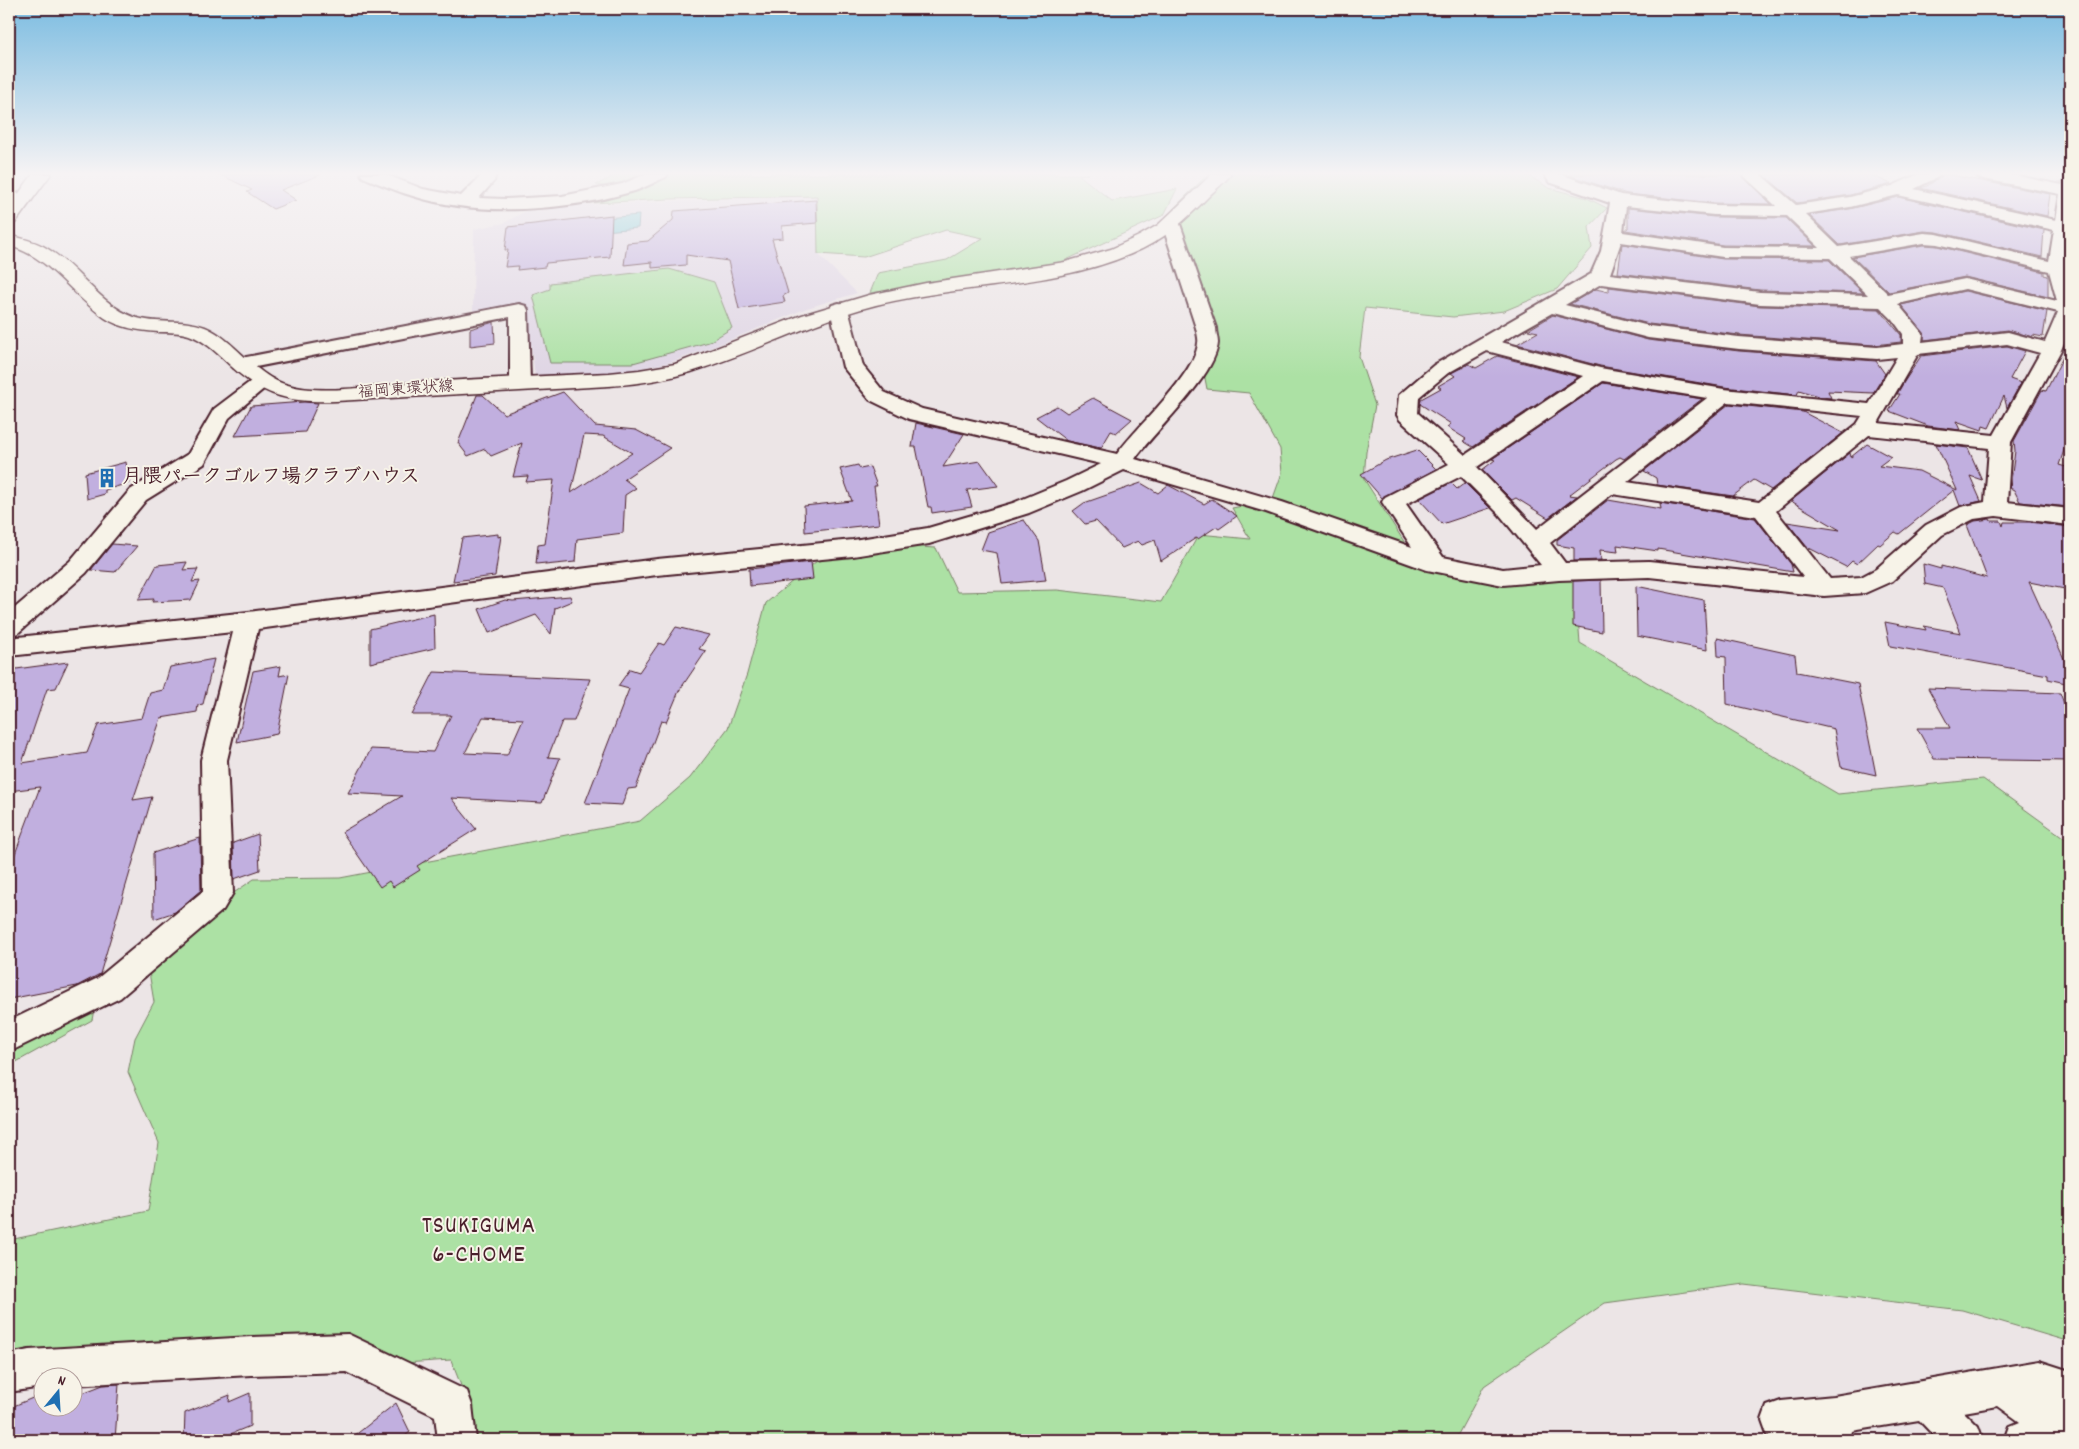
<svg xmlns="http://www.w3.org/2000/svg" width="2079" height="1449" font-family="Dekko,'Klee One',sans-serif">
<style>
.built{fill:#dfd5e4}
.green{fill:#ace1a4;stroke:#7b8068}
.water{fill:#79c8d6;stroke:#668492}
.building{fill:#c1afdf;stroke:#4a1f2b;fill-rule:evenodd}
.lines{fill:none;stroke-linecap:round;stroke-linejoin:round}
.minor-casing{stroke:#4a1f2b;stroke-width:4}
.major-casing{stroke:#4a1f2b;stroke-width:3}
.minor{fill:#f7f3e8;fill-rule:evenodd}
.major{fill:#f7f3e8;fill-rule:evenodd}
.labels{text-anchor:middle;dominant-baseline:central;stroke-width:4;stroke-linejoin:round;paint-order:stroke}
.far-street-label{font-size:16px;fill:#4a1f2b;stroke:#f7f3e8}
.poi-label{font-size:20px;font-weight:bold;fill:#4a1f2b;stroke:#f7f3e8;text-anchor:start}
.near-neighbourhood-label{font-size:25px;letter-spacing:1px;fill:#4a1f2b;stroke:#f7f3e8}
</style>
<rect width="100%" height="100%" fill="#ece5e6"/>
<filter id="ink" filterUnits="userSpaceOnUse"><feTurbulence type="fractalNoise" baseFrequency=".02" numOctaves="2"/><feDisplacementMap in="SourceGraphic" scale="10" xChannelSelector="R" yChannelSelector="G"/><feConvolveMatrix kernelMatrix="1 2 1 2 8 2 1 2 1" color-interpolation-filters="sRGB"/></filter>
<g filter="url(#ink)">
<polygon class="built" points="817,195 818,254 857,293 807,308 715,346 671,362 622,372 535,375 526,304 473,314 474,229 504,223 533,207"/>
<g class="green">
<polygon points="618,174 1088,174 1079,175 1112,201 1177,189 1164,215 1053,266 870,293 878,273 947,260 983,238 946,230 864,257 818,254 817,196 669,199 573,204 620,188 596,185"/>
<polygon points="1231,174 1526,174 1549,188 1587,198 1607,208 1589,227 1592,248 1557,289 1504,311 1453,317 1365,308 1359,357 1375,405 1366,452 1364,479 1419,565 1575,579 1580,643 1838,794 1983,779 2070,842 2070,1342 1962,1310 1744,1284 1605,1303 1484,1386 1455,1440 475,1440 476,1424 451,1360 73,1384 72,1376 42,1376 42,1386 9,1388 9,1240 148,1211 159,1143 128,1072 135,1038 154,1002 149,972 187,925 254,879 340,878 640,821 690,778 728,728 747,674 766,603 840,542 936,548 957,592 1057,590 1161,602 1199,534 1250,539 1232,508 1272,501 1282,473 1280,449 1249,393 1207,389 1173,209 1206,176"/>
<polygon points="669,269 714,282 732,328 709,342 633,363 550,363 533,295 550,289 550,283"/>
<polygon points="96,999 92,1020 9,1066 9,1042"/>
</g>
<polygon class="water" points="639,215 638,228 582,233 583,220"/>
<g class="building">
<polygon points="219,174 320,174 320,175 281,190 296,200 273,209 247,192 252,190"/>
<polygon points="1571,174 1740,174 1771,204 1714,203 1627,194 1571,176"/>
<polygon points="1766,174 1869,174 1891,184 1850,195 1797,203 1764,175 1767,175"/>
<polygon points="1945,174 2050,194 2047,216 1920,188 1927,186"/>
<polygon points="1898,197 2044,230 2042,257 1937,232 1924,231 1840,245 1809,215 1850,209"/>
<polygon points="816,200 817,223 782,226 783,238 772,239 788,293 783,296 785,302 739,309 728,261 686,255 686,265 652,268 652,262 624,265 627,243 648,241 673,220 674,211"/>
<polygon points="1628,208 1714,217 1786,218 1815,246 1723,245 1625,230 1628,228"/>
<polygon points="612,215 610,257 546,263 545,267 517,270 518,266 505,267 508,250 505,250 508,227"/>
<polygon points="1622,244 1723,259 1829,260 1863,293 1760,290 1618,273"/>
<polygon points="1924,245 1937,246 2044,272 2044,275 2048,276 2048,297 1965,277 1889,292 1853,257"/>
<polygon points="1609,287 1760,306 1879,309 1901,335 1901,342 1874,345 1739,335 1649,324 1570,304 1596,289 1609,292"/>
<polygon points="1965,291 2047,311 2043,337 2033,335 2032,337 2008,330 1924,340 1924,333 1901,305"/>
<polygon points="1553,315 1648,340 1739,351 1876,361 1885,374 1873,393 1828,391 1831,398 1821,397 1799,390 1797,395 1724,387 1600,366 1517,344 1538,332 1528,330"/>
<polygon points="494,322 495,343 470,346 470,329"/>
<polygon points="2070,343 2070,433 2059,465 2066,467 2070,495 2069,507 2020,502 2014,490 2010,488 2015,451 2014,441 2042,390 2046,391"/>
<polygon points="2007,346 2025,351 2010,379 2021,383 2007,408 2004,396 1989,428 1983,426 1982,430 1956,421 1960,430 1928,426 1889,411 1900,394 1897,394 1904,382 1921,356"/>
<polygon points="1497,356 1578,377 1473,447 1463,441 1466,439 1447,427 1451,424 1420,404 1421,399 1441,388 1438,386 1455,376 1451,373 1469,364 1476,368"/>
<polygon points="1603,383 1702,399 1624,459 1620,457 1616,459 1569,495 1577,496 1548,518 1516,498 1512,500 1482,470 1495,460 1492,459"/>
<path d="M563 392 595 426 636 430 670 448 624 479 636 488 625 495 623 533 577 539 575 562 545 565 546 563 536 564 538 545 545 544 554 480 526 482 528 476 513 477 522 443 491 456 485 449 468 456 458 443 477 395H483L504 414ZM584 435 603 436 632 453 571 493Z"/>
<polygon points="1093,398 1132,419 1116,433 1111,431 1101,448 1067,441 1036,417 1057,406 1067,413"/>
<polygon points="304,402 318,403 305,432 235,436 251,406"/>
<polygon points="1729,404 1803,412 1843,433 1771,490 1754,480 1733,496 1657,485 1656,478 1644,471"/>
<polygon points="916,423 964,434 943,467 980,461 998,486 967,490 972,507 932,513 931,507 928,507 916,447 912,447"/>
<polygon points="1867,444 1891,457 1879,466 1919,471 1957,490 1936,444 1968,448 1982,480 1970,476 1981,501 1960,506 1954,490 1899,534 1895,532 1880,545 1878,544 1857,564 1852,561 1846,567 1807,547 1787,522 1840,530 1791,501 1850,453 1851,457"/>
<polygon points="1417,450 1436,469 1382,498 1361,474 1386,460"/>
<polygon points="126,462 129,483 105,490 105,494 87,499 85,473"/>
<polygon points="858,465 860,469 870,467 877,486 874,486 879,524 805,532 804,506 852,501 840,469"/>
<polygon points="1141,483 1158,493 1168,485 1204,504 1212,499 1237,516 1219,529 1216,527 1198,539 1196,538 1161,561 1155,540 1142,545 1138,541 1122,548 1096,521 1085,524 1073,511 1084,503"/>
<polygon points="1451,483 1457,489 1465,483 1490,508 1442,524 1419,499"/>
<polygon points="1608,500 1661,509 1660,503 1755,518 1791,564 1793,572 1658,549 1658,551 1617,545 1618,552 1600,550 1601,560 1574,561 1574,548 1557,545 1557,540"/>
<polygon points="1990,519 1991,521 2001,521 2003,526 2004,522 2030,522 2070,527 2070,590 2029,582 2066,663 2070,664 2070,684 2048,679 2048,675 1890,646 1885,622 1926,630 1924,626 1961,633 1943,588 1925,584 1923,564 1941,569 1941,566 1987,578 1967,525 1975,521"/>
<polygon points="1024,520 1039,541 1046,580 1002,584 997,553 981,550 988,532"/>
<polygon points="498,534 498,537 501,536 495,576 453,581 462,538"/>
<polygon points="112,544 137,546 115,572 91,570"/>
<polygon points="187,562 183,570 198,569 192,582 200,581 191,600 152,602 154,599 138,600 157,565"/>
<polygon points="811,562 813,579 750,586 749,569"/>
<polygon points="1601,580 1602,632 1573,626 1573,581"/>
<polygon points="1636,586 1704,600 1707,650 1637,636"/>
<polygon points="570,596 572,601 555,608 551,634 536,615 489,633 479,609 505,600 513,601"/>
<polygon points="434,614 435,648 370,663 370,629"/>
<polygon points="676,627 709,635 699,649 706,651 679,691 666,722 661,721 636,788 628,789 622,805 585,803 629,689 618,686 630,669 639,672 659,643 664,645"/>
<polygon points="1717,638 1795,655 1797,672 1858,684 1876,775 1841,767 1834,729 1727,704 1726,657 1718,656"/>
<polygon points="214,659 203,704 198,705 197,712 161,718 133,800 152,797 100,974 77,986 9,999 9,870 40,787 9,791 9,670 68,662 56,688 47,689 22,763 87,753 98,725 142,718 150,693 163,690 170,667"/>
<polygon points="281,666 279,676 289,674 277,734 237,742 253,671"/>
<path d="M434 672 590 679 574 721H562L548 757 560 758 542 803 451 798 476 829 417 866 420 870 393 887 389 881 380 887 342 832 402 796 348 793 371 749 433 752 451 715H412ZM483 717 523 719 507 755 465 753Z"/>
<polygon points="1928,688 2060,693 2070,719 2070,761 1934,759 1917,728 1950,728"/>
<polygon points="258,834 260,870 234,879 233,843"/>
<polygon points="200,838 201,890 175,912 154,919 153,853"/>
<polygon points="119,1384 115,1440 9,1440 9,1408 42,1394 42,1409 50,1406 72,1406 72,1397 103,1385"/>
<polygon points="250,1393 250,1426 216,1440 184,1440 185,1413 230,1395 229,1402"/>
<polygon points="396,1403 410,1432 400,1440 349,1440"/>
</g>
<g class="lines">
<defs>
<g id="minor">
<path d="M361 174H384L423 189 461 196 480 177V174H496L494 181 479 198 506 199 562 196 622 184 646 174H668L666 177C654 182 643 189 631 192 565 211 479 217 413 196 396 191 380 184 363 177Z"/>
<path d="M1544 174H1560L1621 195 1714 205 1776 206 1742 174H1760L1796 205 1850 197 1892 186 1919 174H1940L1938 177 1914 189 2056 220 2060 194 1984 179 1978 177 1976 174H2008L2062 185 2064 180 2070 179V239L2066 268 2070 282V328L2061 350 2011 442 2007 502 2070 509V525L1996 516 1974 519 1942 535 1892 581 1865 593 1824 596 1649 577 1559 580 1503 585 1427 570 1266 512 1124 470 1082 491 1029 513 929 544 853 556 657 575 258 629 227 760 233 893 223 910 120 998 9 1052V1021L98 978 203 891 201 760 233 632 9 656V638L248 612 657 559 853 540 928 528 1013 503 1066 481 1101 464 909 419 870 400 843 367 830 309 832 305 839 303 846 305 848 309 863 366 884 392 922 409 1117 454C1136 427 1196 374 1198 343 1199 339 1197 333 1196 328L1162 224 1165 220 1171 219 1177 220 1180 224 1216 328C1216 333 1218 339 1218 343 1215 377 1155 430 1135 459L1282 502 1412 547 1382 502 1385 497 1449 464 1400 420 1397 415 1399 395 1434 365 1591 274 1601 251 1610 203 1549 182ZM1898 195 2054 230 2049 261 1937 234 1924 233 1839 247 1805 214 1850 207ZM1626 206 1714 215 1787 216 1820 248 1723 247 1623 232ZM1621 242 1723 257 1830 258 1868 295 1760 292 1610 274ZM1924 243 1937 244 2049 271 2057 301 1965 279 1888 294 1849 256ZM1601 284 1760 304 1880 307 1893 320 1903 334V344L1877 347 1739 337 1649 326 1565 305ZM1965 289 2058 312 2045 342 2008 332 1922 342 1923 334 1898 304ZM1552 313 1648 338 1739 349 1877 359 1897 357 1869 404 1724 389 1600 368 1501 342ZM2007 344 2040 353 1994 435 1878 423 1918 354ZM1487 351 1583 376 1465 455 1418 413 1419 397 1448 373ZM1603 381 1707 398 1537 529 1477 467ZM1728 402 1862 416 1857 424 1759 502 1627 482ZM1869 435 1989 448 1985 502 1961 507 1926 525 1876 569 1861 577 1830 579 1776 511ZM1461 476 1499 514 1541 565 1503 569 1443 557 1406 504ZM1612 494 1756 516 1803 577 1649 561 1565 563 1550 543Z"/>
<polygon points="24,193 30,194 32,198 30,202 9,204 9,194"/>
<polygon points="519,304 526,306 528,310 530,383 527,387 520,389 513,387 510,383 510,317 241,370 234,368 231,364 234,360 241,358"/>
<polygon points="262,376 269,378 272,382 229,418 204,464 146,500 86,573 18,633 9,636 9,613 70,561 130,490 188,454 214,409 255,378"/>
<polygon points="348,1334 467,1391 472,1405 476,1440 438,1440 435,1416 346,1372 251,1375 72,1385 72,1376 42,1376 42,1387 9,1392 9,1354 29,1350 251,1337"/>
<polygon points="2039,1361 2070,1371 2070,1409 2067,1408 2070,1411 2070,1440 2005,1440 2010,1426 2020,1422 1998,1406 1964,1412 1978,1426 1983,1440 1938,1440 1919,1420 1852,1431 1850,1440 1773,1440 1767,1434 1762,1420 1767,1406 1781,1401 1834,1396"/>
</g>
<g id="major">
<polygon points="33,174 51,174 15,223 9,224 9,207"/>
<path d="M1212 174H1231C1225 182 1216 189 1209 196 1186 220 1163 241 1131 254 1051 288 960 284 876 305 812 321 754 353 691 372 664 380 637 384 609 386L336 401C292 403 264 397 232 367 219 355 206 341 189 335 180 332 169 332 159 332 141 331 120 328 105 318 71 295 50 256 9 246V235C23 239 36 241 48 249 79 268 99 304 134 317 156 325 182 318 205 327 236 340 254 376 288 385 320 395 374 386 408 383 475 379 542 376 609 373L639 370 675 364 802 315 869 295 926 283 1065 262 1111 249 1139 236 1158 225Z"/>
</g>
</defs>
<use href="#minor" class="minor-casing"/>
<use href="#major" class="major-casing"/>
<use href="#minor" class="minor"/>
<use href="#major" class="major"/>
</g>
</g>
<linearGradient id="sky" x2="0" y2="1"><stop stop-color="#7bbce1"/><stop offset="0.46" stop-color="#f6f3f4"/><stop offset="1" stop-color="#f6f3f4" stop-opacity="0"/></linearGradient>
<rect width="2079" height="377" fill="url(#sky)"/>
<defs>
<symbol id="building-bare" viewBox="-9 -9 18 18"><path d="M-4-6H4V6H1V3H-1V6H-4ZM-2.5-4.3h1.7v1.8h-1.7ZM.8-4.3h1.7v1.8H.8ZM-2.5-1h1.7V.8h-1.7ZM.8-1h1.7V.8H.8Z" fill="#1f6fb2" stroke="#f7f3e8" stroke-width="2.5" paint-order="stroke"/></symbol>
</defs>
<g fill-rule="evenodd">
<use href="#building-bare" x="93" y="464" width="28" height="28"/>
</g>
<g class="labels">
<g class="far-street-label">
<text transform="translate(406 390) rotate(-4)">福岡東環状線</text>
</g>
<g class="poi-label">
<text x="122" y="478">月隈パークゴルフ場クラブハウス</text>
</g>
<g class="near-neighbourhood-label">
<text x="479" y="1227">TSUKIGUMA<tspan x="479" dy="29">6-CHOME</tspan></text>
</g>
</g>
<rect width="2079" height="1449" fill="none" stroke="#f7f3e8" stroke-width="30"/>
<rect x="15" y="15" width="2049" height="1419" fill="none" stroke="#4a1f2b" stroke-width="2" filter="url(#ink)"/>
<g transform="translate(58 1392) rotate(18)"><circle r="24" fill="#f7f3e8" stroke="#b29e9c"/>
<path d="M0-4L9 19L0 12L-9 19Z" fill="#1f6fb2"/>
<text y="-8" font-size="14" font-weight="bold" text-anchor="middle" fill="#4a1f2b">N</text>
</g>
</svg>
